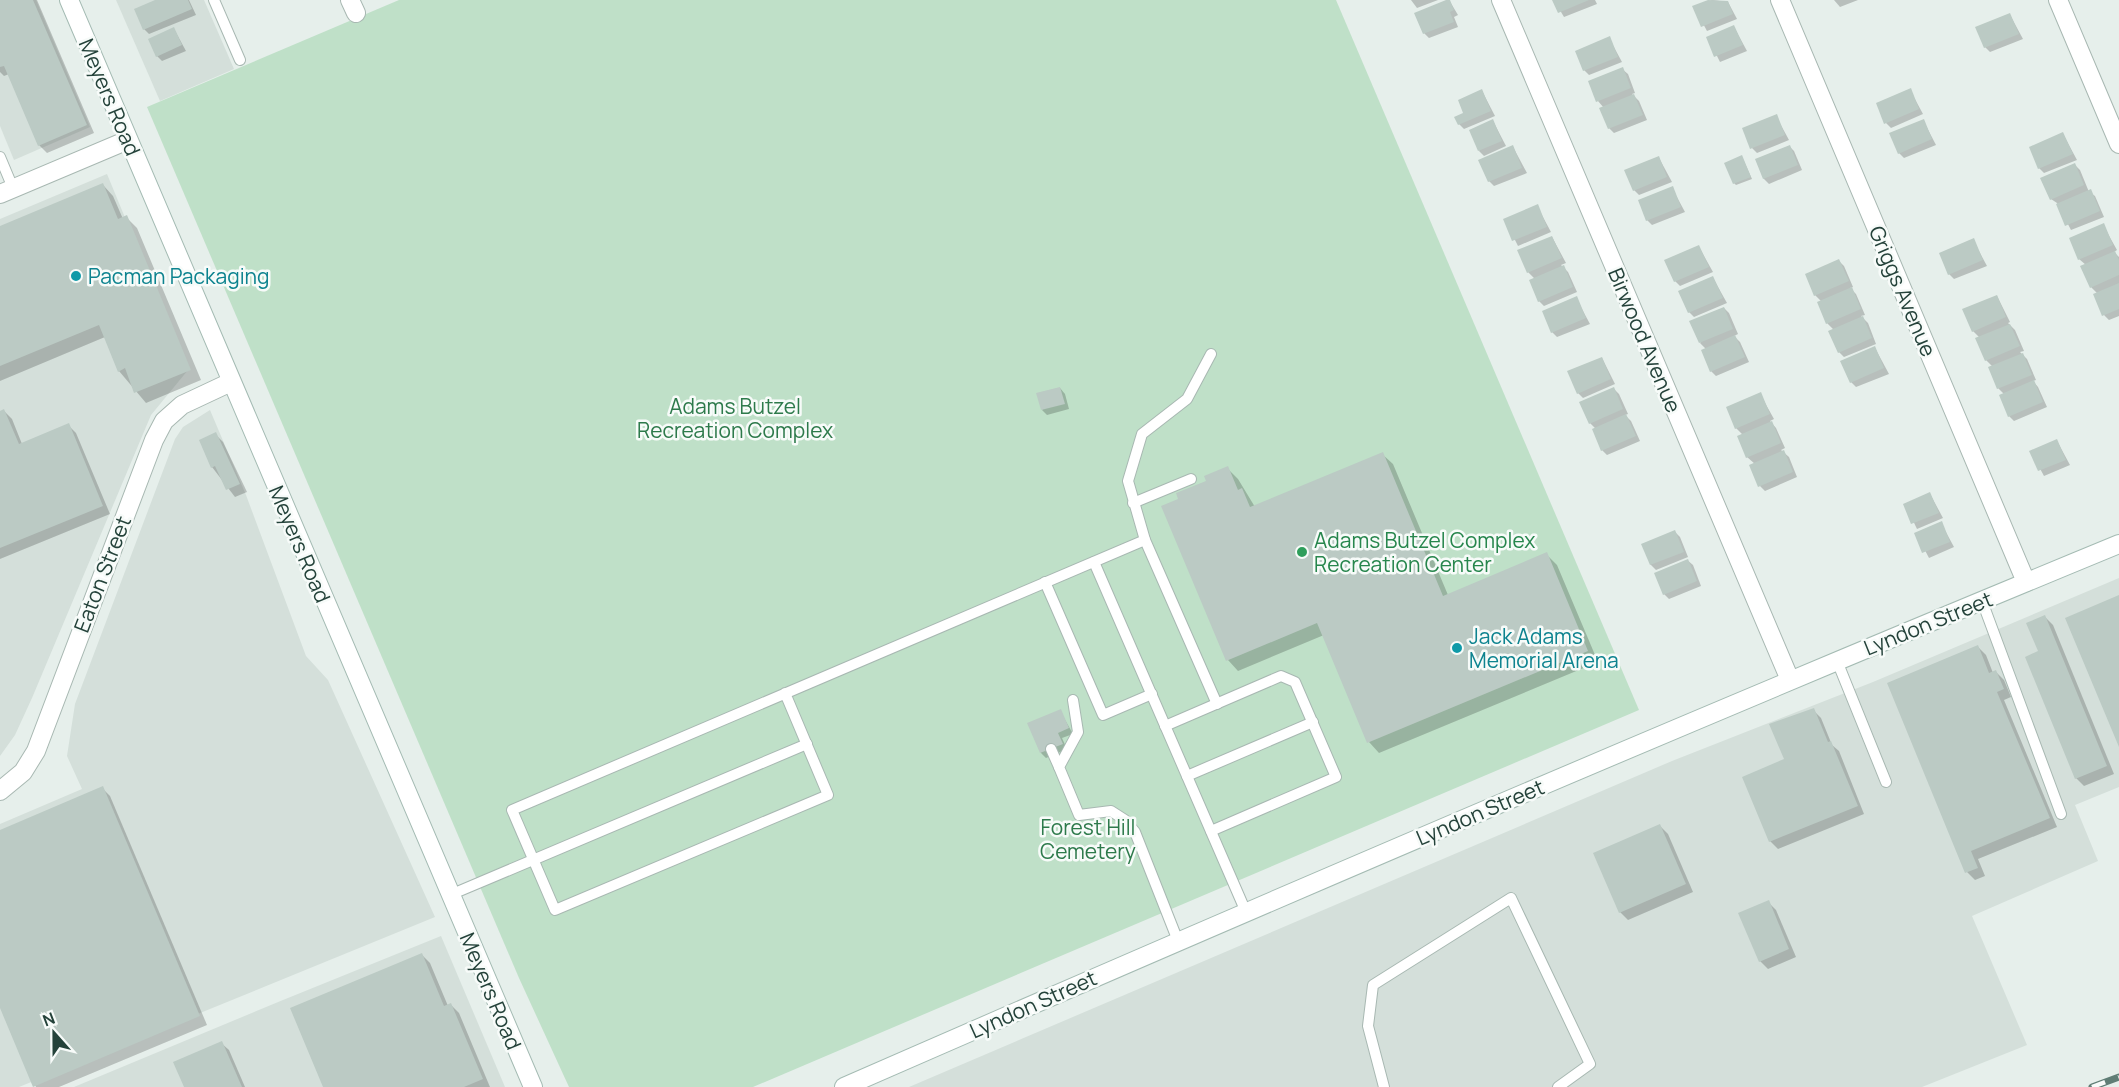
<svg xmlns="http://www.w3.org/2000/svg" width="2119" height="1087" font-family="Manrope,sans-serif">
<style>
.built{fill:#d4dfda}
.green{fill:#bfe0c8}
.shadow{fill:#0003}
.building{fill:#bbcac4}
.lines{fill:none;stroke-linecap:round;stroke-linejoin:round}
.lane-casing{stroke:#a8b8b2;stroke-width:12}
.street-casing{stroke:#a8b8b2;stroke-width:20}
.secondary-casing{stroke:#a4bbb3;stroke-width:20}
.lane{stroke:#fff;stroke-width:10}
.street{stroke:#fff;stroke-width:18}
.secondary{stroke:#fff;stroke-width:18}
.rail-casing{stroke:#5f7d75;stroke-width:7}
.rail{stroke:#f7fbf9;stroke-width:4.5;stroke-dasharray:14;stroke-linecap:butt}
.culture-dot{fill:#0f9aa8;stroke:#f7fbf9;stroke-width:2}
.leisure-dot{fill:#2e9e5b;stroke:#f7fbf9;stroke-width:2}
.labels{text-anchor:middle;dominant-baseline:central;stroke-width:5;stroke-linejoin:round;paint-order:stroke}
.street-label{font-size:21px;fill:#24423a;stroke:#f7fbf9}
.culture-label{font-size:21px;fill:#0d838f;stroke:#f7fbf9;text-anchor:start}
.park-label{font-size:21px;fill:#2d7a4b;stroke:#f7fbf9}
.leisure-label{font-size:21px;fill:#27864d;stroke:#f7fbf9;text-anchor:start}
</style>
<rect width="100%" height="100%" fill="#e6efeb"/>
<g class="built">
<polygon points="0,0 36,0 90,127 14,160 0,126"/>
<polygon points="116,0 204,0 234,69 160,101"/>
<polygon points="107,174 188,370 151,415 32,698 15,735 0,756 0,219"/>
<polygon points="210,410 246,495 306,656 328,680 435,917 19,1087 0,1087 0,824 82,789 67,756 75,704 175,439 183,427"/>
<polygon points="2119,578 2119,787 2075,805 2098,861 1972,916 2027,1045 1922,1087 909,1087 1672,761 1873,682"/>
<polygon points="441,936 505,1087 74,1087 283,1000"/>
</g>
<polygon class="green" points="399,0 1336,0 1639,710 753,1087 569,1087 519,978 147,107"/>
<g class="shadow">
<polygon points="0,0 37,0 94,133 47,153 39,145 9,74 4,76 0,72"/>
<polygon points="159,0 189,0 196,15 149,34 144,29"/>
<polygon points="1411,0 1438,0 1417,8"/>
<polygon points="1449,0 1458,15 1454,17 1458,27 1429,38 1424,33"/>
<polygon points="1554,0 1595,0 1597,4 1564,17"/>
<polygon points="1712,0 1728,2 1737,19 1707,31 1694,7"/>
<polygon points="1834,0 1858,0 1840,7"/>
<polygon points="2010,15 2023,39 1990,52 1985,47"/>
<polygon points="1734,27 1747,51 1720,62 1708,38"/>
<polygon points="174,29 186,51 162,61 157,56"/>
<polygon points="1609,38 1622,62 1589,75 1584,70"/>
<polygon points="1622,69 1628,74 1635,93 1632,94 1639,101 1647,120 1614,133 1609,128 1604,108 1598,101"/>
<polygon points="1910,90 1923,114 1891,128 1886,123"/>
<polygon points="1482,91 1495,116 1464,129 1459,124"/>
<polygon points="1776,116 1789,140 1757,153 1752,148"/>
<polygon points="1923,120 1936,145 1904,158 1899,153"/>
<polygon points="1493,121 1506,146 1484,156 1479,151"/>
<polygon points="2063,134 2077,160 2044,173 2039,168"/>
<polygon points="1789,146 1794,151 1802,170 1769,184 1764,179 1756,160"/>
<polygon points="1513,147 1527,173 1494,186 1489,181"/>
<polygon points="1659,158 1672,182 1639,195 1634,190"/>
<polygon points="1743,159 1752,179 1736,185 1734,183"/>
<polygon points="2075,165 2080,170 2089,192 2095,196 2104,217 2071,230 2057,203 2051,199"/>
<polygon points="103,185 113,196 123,219 126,217 137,228 201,380 146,403 119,371 105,337 0,381 0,228"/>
<polygon points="1672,188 1685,212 1652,225 1647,220"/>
<polygon points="1537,206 1551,232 1518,246 1505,220"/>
<polygon points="2103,225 2117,250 2114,252 2119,257 2119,316 2109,320 2104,315 2098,294 2091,287 2086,265 2079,259"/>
<polygon points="1552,237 1566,263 1561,265 1568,272 1577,292 1544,306 1539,301 1535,279 1528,272"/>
<polygon points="1973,240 1987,266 1954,279 1949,274"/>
<polygon points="1699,247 1713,272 1680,286 1675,281"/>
<polygon points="1839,261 1844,266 1853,287 1850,288 1856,294 1865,315 1861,316 1868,323 1876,344 1844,357 1839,352 1834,330 1827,323 1822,302 1815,295"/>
<polygon points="1713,278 1727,303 1694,317 1689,312"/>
<polygon points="1997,296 2010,322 2008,323 2015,330 2024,351 2020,352 2027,359 2036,380 2033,381 2038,387 2047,407 2014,421 2009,416 2004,394 1998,388 1993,367 1986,360 1980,338 1973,331"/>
<polygon points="1576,298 1590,324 1557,337 1552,332"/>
<polygon points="1724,308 1729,313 1738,334 1734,336 1740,342 1749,362 1716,376 1711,371 1706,349 1700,343"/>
<polygon points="1875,348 1889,374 1856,387 1851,382"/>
<polygon points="1602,358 1615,384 1583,398 1578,393"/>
<polygon points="1060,388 1065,394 1069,409 1047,415 1042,410"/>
<polygon points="1614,389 1619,394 1628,414 1625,415 1631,421 1640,441 1607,455 1602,450 1596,429 1590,423"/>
<polygon points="1760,394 1774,419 1770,421 1776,428 1785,448 1781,450 1789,457 1797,477 1765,491 1760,486 1755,464 1747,457 1743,435 1736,428"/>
<polygon points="4,411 12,419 22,444 68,425 76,433 110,514 0,559 0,413"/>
<polygon points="215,434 223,442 247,492 235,497 212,467"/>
<polygon points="2057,441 2070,465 2044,476 2031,452"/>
<polygon points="1382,454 1393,464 1448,595 1546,554 1557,565 1598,662 1379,753 1369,742 1324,635 1238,671 1228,660 1180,500 1227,468 1238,479 1255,507"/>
<polygon points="1930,494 1943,518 1917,529 1905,504"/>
<polygon points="1941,523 1954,547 1929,558 1916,533"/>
<polygon points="1675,532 1680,537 1688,557 1656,570 1651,565 1643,544"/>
<polygon points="1687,560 1693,565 1701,586 1669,599 1664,594"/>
<polygon points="2045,617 2053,625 2114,774 2084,786 2076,778 2040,652"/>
<polygon points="1978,647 1986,655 1993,673 1996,672 2004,680 2011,697 2004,700 2057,827 1978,859 1985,876 1975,880 1967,872 1889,684"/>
<polygon points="1813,710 1821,718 1832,745 1839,751 1864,814 1778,849 1770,841 1786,760"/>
<polygon points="1060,711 1073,734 1062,738 1067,749 1046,758 1041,753 1029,724"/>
<polygon points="102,788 110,796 207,1025 59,1087 36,1087 0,1004 0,831"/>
<polygon points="1660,826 1668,834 1693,892 1628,920 1620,912"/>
<polygon points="1768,902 1776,910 1796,957 1768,969 1760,961"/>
<polygon points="422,955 430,963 448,1006 451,1005 459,1013 490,1087 324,1087"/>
<polygon points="221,1043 229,1050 245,1087 185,1087"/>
</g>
<g class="building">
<polygon points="0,0 33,0 87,125 38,146 4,66 0,67"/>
<polygon points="155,0 188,0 192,9 143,30 134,9"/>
<polygon points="1446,0 1450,0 1454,10 1450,12 1454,22 1423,34 1414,13"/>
<polygon points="1552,0 1589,0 1558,13"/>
<polygon points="1708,0 1728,1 1733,14 1701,27 1692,6"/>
<polygon points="2010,13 2019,34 1984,48 1975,27"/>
<polygon points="1734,25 1743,45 1714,57 1706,37"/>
<polygon points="174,27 182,45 156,57 148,39"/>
<polygon points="1610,36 1618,57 1583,71 1575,51"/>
<polygon points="1623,67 1631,88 1596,102 1588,81"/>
<polygon points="1911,88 1919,109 1884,124 1876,103"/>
<polygon points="1482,89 1491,111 1458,125 1454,117 1463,113 1458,100"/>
<polygon points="1634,94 1643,115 1608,129 1599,108"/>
<polygon points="1777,114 1785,135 1750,149 1742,128"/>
<polygon points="1493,119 1502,141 1478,151 1469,130"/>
<polygon points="1924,119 1932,139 1898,154 1889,133"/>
<polygon points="2063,132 2073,154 2038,169 2029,147"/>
<polygon points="1513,145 1522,168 1488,182 1478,160"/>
<polygon points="1790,145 1798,165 1763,179 1755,159"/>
<polygon points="1742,155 1751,177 1733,184 1724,163"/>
<polygon points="1659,156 1667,177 1633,191 1624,170"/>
<polygon points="2075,163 2084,185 2050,200 2040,178"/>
<polygon points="103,183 118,219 127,215 191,370 134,393 125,368 118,372 99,325 0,366 0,226"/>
<polygon points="1673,186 1681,207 1646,221 1638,200"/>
<polygon points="2091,189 2100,211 2065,226 2056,204"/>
<polygon points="1538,204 1547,227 1512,241 1503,219"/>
<polygon points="2104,223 2113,245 2078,260 2069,238"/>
<polygon points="1552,236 1562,258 1527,273 1517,250"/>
<polygon points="1974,238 1983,260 1948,275 1939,253"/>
<polygon points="1699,245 1709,267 1674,282 1664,260"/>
<polygon points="2115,251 2119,260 2119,275 2090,288 2080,266"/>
<polygon points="1839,259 1849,281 1814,296 1805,274"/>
<polygon points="1564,265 1573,287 1538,302 1529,280"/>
<polygon points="1713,276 1723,298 1688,313 1678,291"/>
<polygon points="2119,283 2119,309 2102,316 2093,294"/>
<polygon points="1852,287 1861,309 1826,324 1817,302"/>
<polygon points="1997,295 2006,317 1972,332 1962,309"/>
<polygon points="1577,296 1586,318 1551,333 1542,311"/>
<polygon points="1724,307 1733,329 1699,343 1689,321"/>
<polygon points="1863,316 1872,338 1838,353 1828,331"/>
<polygon points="2010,324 2020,346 1985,361 1975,338"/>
<polygon points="1735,335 1745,357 1710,372 1701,350"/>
<polygon points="1875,346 1884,368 1850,383 1840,361"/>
<polygon points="2023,353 2032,375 1997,389 1988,367"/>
<polygon points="1602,357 1611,379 1577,394 1567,371"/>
<polygon points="2034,380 2043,402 2008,417 1999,395"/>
<polygon points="1060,387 1065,404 1041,410 1036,393"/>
<polygon points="1614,387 1623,409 1589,424 1579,402"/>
<polygon points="1761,392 1770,414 1735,429 1726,407"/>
<polygon points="4,409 19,444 69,423 103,506 0,548 0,411"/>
<polygon points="1626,414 1636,436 1601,451 1592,429"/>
<polygon points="1772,421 1781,443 1746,458 1737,436"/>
<polygon points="216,432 240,484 226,490 215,466 211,468 199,440"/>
<polygon points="2057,439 2066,460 2038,471 2029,451"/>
<polygon points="1784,450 1793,472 1758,487 1749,465"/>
<polygon points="1383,452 1443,596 1547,552 1588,651 1367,743 1317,623 1226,661 1161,506 1178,499 1176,493 1206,481 1204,476 1228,466 1238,490 1242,488 1250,507"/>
<polygon points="1930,492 1939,513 1911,524 1903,504"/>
<polygon points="1942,521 1950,542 1922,553 1914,533"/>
<polygon points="1675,530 1684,552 1650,565 1641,544"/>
<polygon points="1688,559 1697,581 1663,595 1654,573"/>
<polygon points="2119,595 2119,747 2065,618"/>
<polygon points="2045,615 2107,766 2075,779 2025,657 2038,651 2026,623"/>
<polygon points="1978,645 1989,673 1996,670 2004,689 1997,692 2050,818 1971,851 1978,868 1965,873 1887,683"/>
<polygon points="1814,708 1828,742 1831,741 1858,806 1769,842 1742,777 1784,759 1769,724"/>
<polygon points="1061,709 1069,728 1058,733 1063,744 1040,753 1027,723"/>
<polygon points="103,786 200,1016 33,1087 0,1008 0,830"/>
<polygon points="1660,824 1686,884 1619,913 1593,853"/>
<polygon points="1769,900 1789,949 1759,962 1738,913"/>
<polygon points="422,953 444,1006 451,1003 483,1079 464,1087 323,1087 290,1008"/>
<polygon points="222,1041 242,1087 184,1087 173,1062"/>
</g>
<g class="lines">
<defs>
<g id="lane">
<polyline points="214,0 240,60"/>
<polyline points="0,157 13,188"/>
<polyline points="1211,354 1187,399 1142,434 1128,481 1145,540 1217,704"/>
<polyline points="1133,503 1191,479"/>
<polyline points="1094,562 1246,912"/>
<polyline points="1045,582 1103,715 1152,694"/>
<polyline points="1982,601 2061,814"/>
<polyline points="1837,661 1886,782"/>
<polyline points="785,693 828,795 555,910 512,810 1145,540"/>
<polyline points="1073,700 1078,732 1059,767 1079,815 1111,811 1125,820 1135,832 1178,941"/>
<polyline points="1165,726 1281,676 1295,682 1336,777 1211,831"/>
<polyline points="1051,749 1059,767"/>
<polyline points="1187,776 1313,722"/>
<polyline points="450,895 807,744"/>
<polyline points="1384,1087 1368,1026 1373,985 1511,898 1590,1064 1558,1087"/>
</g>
<g id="street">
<polyline points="350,0 356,13"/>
<polyline points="1501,0 1790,680"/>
<polyline points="1780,0 2026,582"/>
<polyline points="2058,0 2119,144"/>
<polyline points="0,194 128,140"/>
<polyline points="0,791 23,772 36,751 154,440 164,421 182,405 231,382"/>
</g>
<g id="secondary">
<polyline points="69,0 533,1087"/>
<path d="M844 1087C1267 902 1692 720 2119 544"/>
</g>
</defs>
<use href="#lane" class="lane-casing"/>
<use href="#street" class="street-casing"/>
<use href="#secondary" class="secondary-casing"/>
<use href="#lane" class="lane"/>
<use href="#street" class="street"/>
<use href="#secondary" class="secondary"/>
<defs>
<polyline id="rail" points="2092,1087 2119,1077"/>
</defs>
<use href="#rail" class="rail-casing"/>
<use href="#rail" class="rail"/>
</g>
<g class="culture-dot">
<circle cx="76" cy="276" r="6"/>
<circle cx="1457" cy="648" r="6"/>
</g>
<circle class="leisure-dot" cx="1302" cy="552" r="6"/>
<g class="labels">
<g class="street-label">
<text transform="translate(110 97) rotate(67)">Meyers Road</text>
<text transform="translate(1903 291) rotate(67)">Griggs Avenue</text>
<text transform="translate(1645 340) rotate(67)">Birwood Avenue</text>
<text transform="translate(300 544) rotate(67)">Meyers Road</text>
<text transform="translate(102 574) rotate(-69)">Eaton Street</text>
<text transform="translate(1928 623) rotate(-22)">Lyndon Street</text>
<text transform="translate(1480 812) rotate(-23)">Lyndon Street</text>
<text transform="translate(491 991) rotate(67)">Meyers Road</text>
<text transform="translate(1033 1004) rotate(-24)">Lyndon Street</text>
</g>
<g class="culture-label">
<text x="88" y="276">Pacman Packaging</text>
<text x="1469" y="636">Jack Adams<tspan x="1469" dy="24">Memorial Arena</tspan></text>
</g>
<g class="park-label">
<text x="735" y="406">Adams Butzel<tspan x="735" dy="24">Recreation Complex</tspan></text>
<text x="1088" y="827">Forest Hill<tspan x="1088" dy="24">Cemetery</tspan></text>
</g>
<g class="leisure-label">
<text x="1314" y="540">Adams Butzel Complex<tspan x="1314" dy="24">Recreation Center</tspan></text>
</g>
</g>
<g transform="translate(54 1033) rotate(339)" stroke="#f7fbf9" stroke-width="4.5" paint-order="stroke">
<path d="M0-4.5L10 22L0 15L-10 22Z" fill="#24423a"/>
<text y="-9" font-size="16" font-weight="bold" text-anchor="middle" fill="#24423a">N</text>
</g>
</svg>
